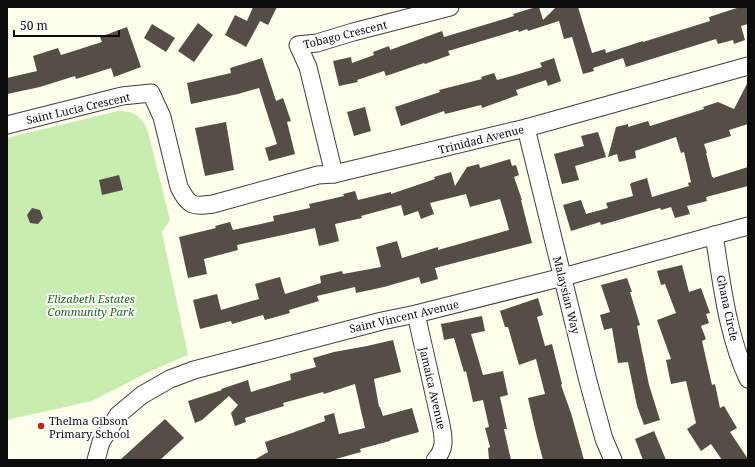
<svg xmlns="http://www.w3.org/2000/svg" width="755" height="467" font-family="'Noto Serif',serif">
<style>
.green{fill:#c9edb1}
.building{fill:#554e47}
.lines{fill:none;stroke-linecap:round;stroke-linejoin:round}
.minor-casing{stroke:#3f3f3f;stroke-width:19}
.minor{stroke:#fff;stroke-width:17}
.poi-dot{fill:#c82518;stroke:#fff;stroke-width:1.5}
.labels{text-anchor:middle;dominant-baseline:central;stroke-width:4;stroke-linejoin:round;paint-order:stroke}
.street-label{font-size:11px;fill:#0c0c0c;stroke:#fff}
.park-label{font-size:11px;font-style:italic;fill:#1e6917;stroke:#fff}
.poi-label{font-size:11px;fill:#0c0c0c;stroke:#fff;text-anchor:start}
</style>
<rect width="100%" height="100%" fill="#fffdeb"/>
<path class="green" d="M118 111C135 111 142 116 148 132L170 220 162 232 188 355 153 370 92 401 7 420V138Z"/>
<g class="building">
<polygon points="253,7 277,7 268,25 260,21 246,47 225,35 235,15 247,21"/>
<polygon points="536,7 539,7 543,20 556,7 578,7 592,53 605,49 606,53 643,41 643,42 710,21 709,17 740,7 748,7 748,24 741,26 745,40 734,44 733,40 718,44 716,39 626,67 623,58 593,68 594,71 583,74 572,37 564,39 559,21 528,31 527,29 519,32 518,30 448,51 450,55 425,64 424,63 386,76 384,71 357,80 358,82 339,86 333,61 351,57 352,63 374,55 373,52 389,46 390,50 442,31 444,37 514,16 513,14"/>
<polygon points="198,23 213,35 194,62 178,51"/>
<polygon points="152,24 175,38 166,52 144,38"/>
<polygon points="127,27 141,67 114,77 111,68 76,79 75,76 40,87 7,94 7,78 37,71 33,56 58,48 61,55 102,42 100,37"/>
<polygon points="262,58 276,101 283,98 291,121 287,122 295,154 269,161 265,148 277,144 259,88 238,94 191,104 187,83 231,73 230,68"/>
<polygon points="554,58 561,81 548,86 546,80 516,90 518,95 482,108 481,105 445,114 444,111 401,126 395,107 440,92 439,90 482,79 481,77 494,73 497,80 512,76 542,67 540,63"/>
<polygon points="748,82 748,124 729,130 731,136 704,144 707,153 706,153 712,177 713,177 713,178 748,167 748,186 706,197 707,201 687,206 690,214 675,218 671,207 661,210 660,208 601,225 600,222 571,231 563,205 581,200 586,214 608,208 606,203 633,196 630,184 631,184 631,183 647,178 652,197 689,186 688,183 691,182 684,152 681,153 676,137 635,151 636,158 619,162 617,154 608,157 616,127 628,124 628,127 648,121 650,126 704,109 703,107 718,102 734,109"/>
<polygon points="365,107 371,131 354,136 347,112"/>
<polygon points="226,122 234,170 205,176 195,128"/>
<polygon points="598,132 606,157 575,166 579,180 562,184 554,154 584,146 581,136"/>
<polygon points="510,159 512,166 516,165 519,175 514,177 522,200 521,200 532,243 435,268 438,279 421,284 419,277 384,287 356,293 355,287 317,296 319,301 289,310 290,313 265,320 263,315 232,324 231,321 200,329 193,300 217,294 221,310 259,299 255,284 280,277 285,294 321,283 320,276 342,271 343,274 381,267 376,247 397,241 402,258 438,247 438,250 509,230 507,222 500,199 470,207 466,194 430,203 434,214 421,219 418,211 404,216 401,205 361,216 362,218 335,224 339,241 319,246 315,228 237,245 238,250 204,259 207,274 188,278 179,237 216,228 215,226 230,222 233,230 274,221 273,216 310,208 309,204 344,196 343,194 355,191 358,200 391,192 391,194 435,179 434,177 451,172 455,186 467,167 479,164 480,168"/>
<polygon points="119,175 123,190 102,195 99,180"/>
<polygon points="32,208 40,210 43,218 38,224 30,223 27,215"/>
<polygon points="682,265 689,292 701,288 710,313 706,314 709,323 701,326 706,339 702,341 712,385 715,384 720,408 724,406 737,428 730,432 748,459 748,460 722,460 711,444 701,451 687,429 696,423 686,381 671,384 666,360 671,359 657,320 676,313 665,284 661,285 657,271"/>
<polygon points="627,278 632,292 630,292 640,325 637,326 649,385 660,420 644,425 637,406 628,362 618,363 612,328 604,330 600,315 610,312 601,285"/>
<polygon points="538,298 543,315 537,317 545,346 552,344 562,384 561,385 571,413 584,460 543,460 536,433 528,398 545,394 536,359 519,365 508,327 505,327 500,311"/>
<polygon points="482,316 485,331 471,334 483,375 503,371 508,395 500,397 507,429 504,429 511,460 489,460 488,448 490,447 485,428 489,427 483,400 473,402 466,371 464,372 454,338 444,340 441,324"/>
<polygon points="393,340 401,372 374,379 379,407 380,407 383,416 412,408 419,432 390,440 390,441 360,449 361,452 332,460 254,460 268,452 265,442 292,433 325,421 324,416 334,413 339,434 365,428 361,411 355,384 324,394 323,392 283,403 284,406 245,418 246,422 235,426 231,413 238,405 229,396 202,420 195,423 188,401 222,390 221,389 248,380 251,392 291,380 290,374 316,367 313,358 334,352 367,346"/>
<polygon points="165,419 184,438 160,460 120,460"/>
<polygon points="654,431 666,460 643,460 635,439"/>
</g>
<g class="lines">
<defs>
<g id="minor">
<path d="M7 125 122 96 151 93 162 117 179 187C189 206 192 207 213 204L318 175 334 174 526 128 748 66"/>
<polyline points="526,128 588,381 604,439 613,460"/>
<polyline points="334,174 308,67 298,45 317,43 353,32 450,7"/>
<path d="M714 235C722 284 727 334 748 379"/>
<path d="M416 314 440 420C443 435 447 448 435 460"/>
<polyline points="96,460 101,442 118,415 142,395 170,379 194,370 382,321 416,314 563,277 748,226"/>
</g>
</defs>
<use href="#minor" class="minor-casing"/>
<use href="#minor" class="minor"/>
</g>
<circle class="poi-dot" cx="41" cy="426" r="4"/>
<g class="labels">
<g class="street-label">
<text transform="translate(345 34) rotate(-14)">Tobago Crescent</text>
<text transform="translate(78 108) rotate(-13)">Saint Lucia Crescent</text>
<text transform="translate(481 139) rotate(-14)">Trinidad Avenue</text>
<text transform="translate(567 295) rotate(76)">Malaysian Way</text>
<text transform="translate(728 308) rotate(78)">Ghana Circle</text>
<text transform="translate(404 316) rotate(-13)">Saint Vincent Avenue</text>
<text transform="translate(433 388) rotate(77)">Jamaica Avenue</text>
</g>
<g class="park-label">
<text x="91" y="298">Elizabeth Estates<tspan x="91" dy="13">Community Park</tspan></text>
</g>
<g class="poi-label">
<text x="49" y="420">Thelma Gibson<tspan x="49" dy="13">Primary School</tspan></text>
</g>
</g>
<rect width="755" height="467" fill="none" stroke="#0c0c0c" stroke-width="16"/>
<path d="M14 30v6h105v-6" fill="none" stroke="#0c0c0c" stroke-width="2"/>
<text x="20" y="30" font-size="12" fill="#0c0c0c" stroke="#ffffff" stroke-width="3" paint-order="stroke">50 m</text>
</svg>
